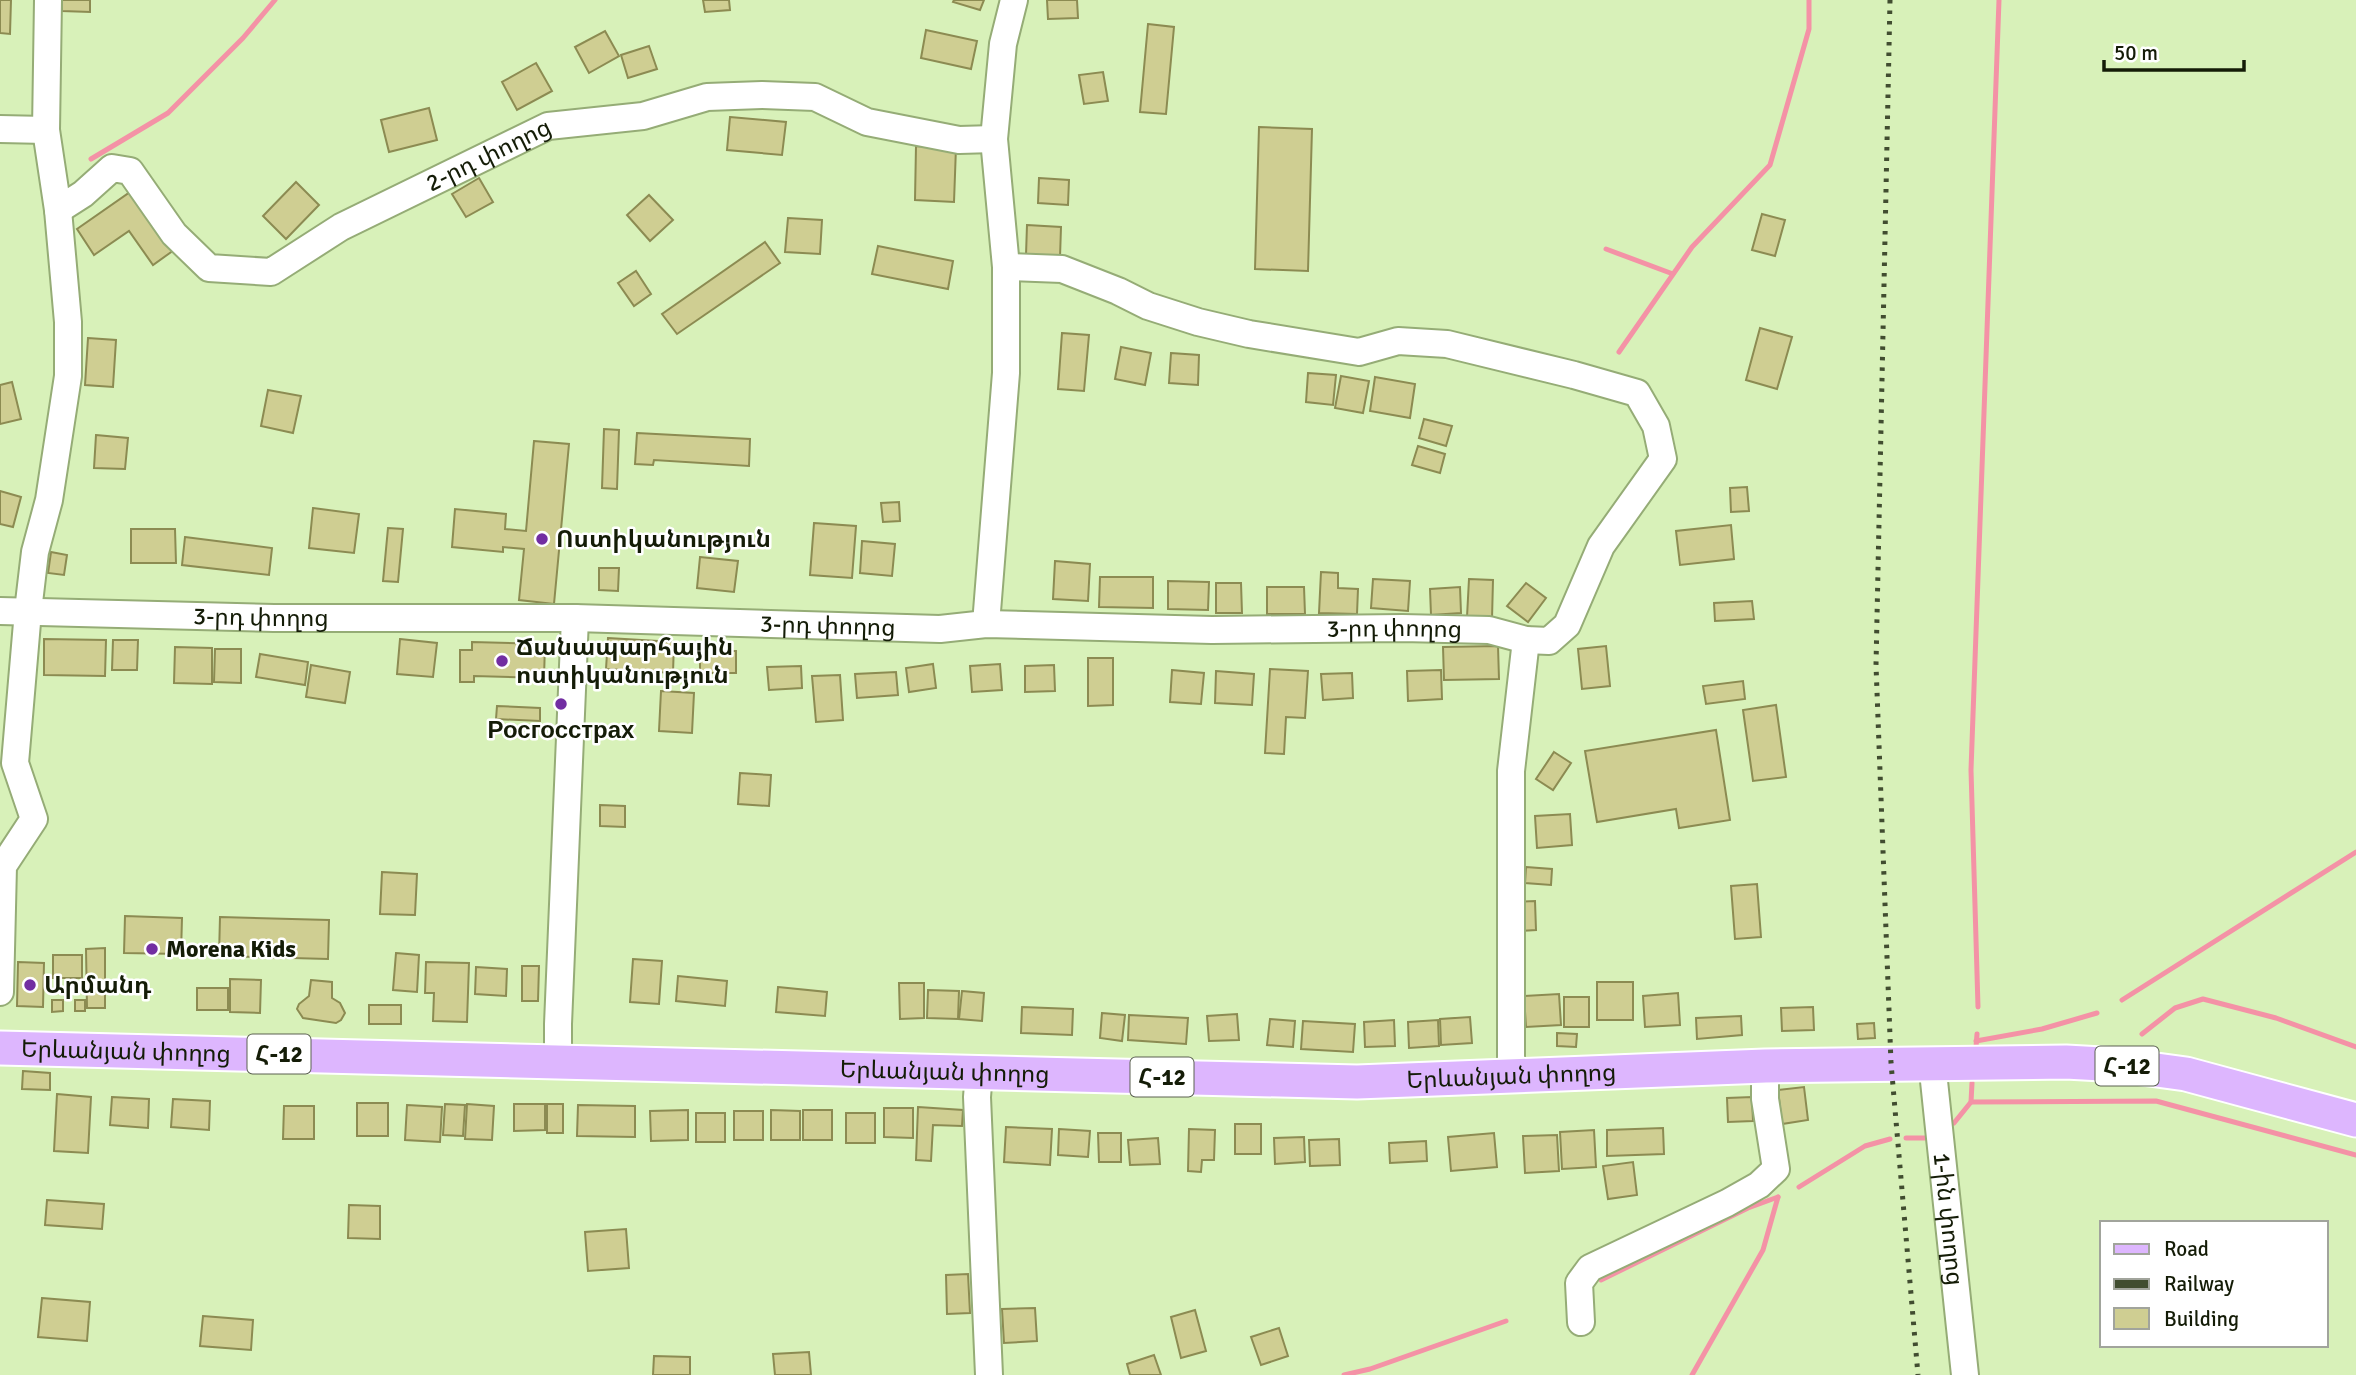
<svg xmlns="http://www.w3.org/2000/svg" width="2356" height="1375" font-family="Signika,'Noto Sans Armenian',sans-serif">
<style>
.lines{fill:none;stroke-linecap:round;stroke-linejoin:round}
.stream{stroke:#f492a6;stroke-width:5}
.building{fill:#cfce92;stroke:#8c8b52;stroke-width:2}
.minor-casing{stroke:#95ac76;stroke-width:30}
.major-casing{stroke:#fff;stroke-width:37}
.minor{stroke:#fff;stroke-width:26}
.major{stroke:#ddb6fe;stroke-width:33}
.rail{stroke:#414d30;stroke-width:5;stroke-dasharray:3.5 7;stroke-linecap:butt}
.poi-dot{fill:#722ea2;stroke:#fff;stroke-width:2.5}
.labels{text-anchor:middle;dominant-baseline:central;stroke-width:5;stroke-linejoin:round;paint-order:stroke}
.shield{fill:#fff;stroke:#5a6051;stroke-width:2}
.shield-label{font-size:23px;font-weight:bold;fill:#141c07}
.street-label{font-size:24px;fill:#141c07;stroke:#fff}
.poi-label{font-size:24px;font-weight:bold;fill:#141c07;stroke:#fff;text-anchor:start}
</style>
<rect width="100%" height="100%" fill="#d8f1b9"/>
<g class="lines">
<g class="stream">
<polyline points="91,159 168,113 243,38 275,0"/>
<polyline points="1606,249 1673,274"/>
<polyline points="1619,352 1692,247 1770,165 1809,29 1809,0"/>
<polyline points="2122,1000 2356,852"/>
<polyline points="1978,1007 1971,770 1999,0"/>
<polyline points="2142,1034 2175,1008 2203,999 2276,1018 2356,1047"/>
<polyline points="1976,1041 2042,1029 2097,1013"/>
<polyline points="1976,1047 1977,1034"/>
<polyline points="1971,1102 2156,1101 2356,1155"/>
<polyline points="1954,1123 1971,1102 1972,1083"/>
<polyline points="1906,1138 1931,1138"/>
<polyline points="1799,1187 1865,1146 1890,1139"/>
<polyline points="1601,1280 1748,1208 1778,1197"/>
<polyline points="1344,1375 1370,1369 1506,1321"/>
<polyline points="1692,1375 1763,1250 1778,1197"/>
</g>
</g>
<g class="building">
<polygon points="0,0 11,0 10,34 0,33"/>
<polygon points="62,0 90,0 90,12 62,11"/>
<polygon points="703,0 729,0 730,10 705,12"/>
<polygon points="954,0 984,0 980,10 953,2"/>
<polygon points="1047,0 1077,0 1078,18 1048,19"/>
<polygon points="1148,24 1174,27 1166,114 1140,112"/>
<polygon points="926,30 977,41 971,69 921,58"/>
<polygon points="605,31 619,56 589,73 575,47"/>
<polygon points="649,46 657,69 628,78 621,55"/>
<polygon points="536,63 552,91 517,110 502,82"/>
<polygon points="1103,72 1108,101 1084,104 1079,75"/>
<polygon points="429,108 437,140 389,152 381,120"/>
<polygon points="730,117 786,122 782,155 727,150"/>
<polygon points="1259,127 1312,129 1308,271 1255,269"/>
<polygon points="916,146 956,147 954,202 915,200"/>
<polygon points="479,178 493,202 466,217 452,194"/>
<polygon points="1039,178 1069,180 1068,205 1038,203"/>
<polygon points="296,182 319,205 286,239 263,216"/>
<polygon points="133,190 174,250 153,265 129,231 94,255 77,229"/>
<polygon points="649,195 673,220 650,241 627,215"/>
<polygon points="1762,214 1785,220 1775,256 1752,250"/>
<polygon points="788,218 822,220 820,254 785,252"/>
<polygon points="1027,225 1061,227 1060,257 1026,255"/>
<polygon points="765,242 780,263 677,334 662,314"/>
<polygon points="878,246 953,261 948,289 872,274"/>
<polygon points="636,271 651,294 634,306 618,283"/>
<polygon points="1760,328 1792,337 1777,389 1746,380"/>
<polygon points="1062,333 1089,335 1084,391 1058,389"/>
<polygon points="88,338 116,340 113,387 85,385"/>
<polygon points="1121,347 1151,353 1145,385 1115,379"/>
<polygon points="1171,353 1199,355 1198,385 1169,383"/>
<polygon points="1308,373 1336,375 1333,405 1306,402"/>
<polygon points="1341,376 1369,381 1363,413 1335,408"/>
<polygon points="1375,377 1415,384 1410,418 1370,411"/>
<polygon points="12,382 21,419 0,424 0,385"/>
<polygon points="268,390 301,396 293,433 261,426"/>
<polygon points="1424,419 1452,426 1446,446 1419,438"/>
<polygon points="604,429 619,430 617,489 602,488"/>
<polygon points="637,433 750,439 749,466 654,460 653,465 635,464"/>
<polygon points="96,435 128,438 125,469 94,468"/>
<polygon points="534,441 569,444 554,604 519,600 524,549 503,547 503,552 452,547 455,509 506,514 505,529 526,531"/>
<polygon points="1418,446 1445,454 1440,473 1412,465"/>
<polygon points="1747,487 1749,511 1731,512 1730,488"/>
<polygon points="0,491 21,497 13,527 0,524"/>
<polygon points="899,502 900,521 883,522 881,503"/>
<polygon points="313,508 359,514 354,553 309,548"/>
<polygon points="814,523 856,526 852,578 810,575"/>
<polygon points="1731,525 1734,559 1680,565 1676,531"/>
<polygon points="388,528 403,529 398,582 383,581"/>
<polygon points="131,529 175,529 176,563 131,563"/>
<polygon points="185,537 272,548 269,575 182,565"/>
<polygon points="862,541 895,544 892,576 860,573"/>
<polygon points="51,552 67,555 64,575 48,573"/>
<polygon points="700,557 738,561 734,592 697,588"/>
<polygon points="1055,561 1090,564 1088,601 1053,599"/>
<polygon points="599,568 619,568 618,591 599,590"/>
<polygon points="1321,572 1338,573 1338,588 1358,589 1357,614 1319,613"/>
<polygon points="1100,577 1153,577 1153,608 1099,607"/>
<polygon points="1373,579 1410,581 1408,611 1371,608"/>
<polygon points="1469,579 1493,580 1492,619 1467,617"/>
<polygon points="1168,581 1209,582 1208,610 1168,609"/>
<polygon points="1216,583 1241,583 1242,613 1216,613"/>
<polygon points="1526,583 1546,598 1528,622 1507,606"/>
<polygon points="1267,587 1304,587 1305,614 1267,614"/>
<polygon points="1460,587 1461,613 1431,615 1430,589"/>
<polygon points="1752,601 1754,619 1715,621 1714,603"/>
<polygon points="608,638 674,642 673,673 606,669"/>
<polygon points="44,639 106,640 105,676 44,675"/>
<polygon points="400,639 437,643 433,677 397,674"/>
<polygon points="113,640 138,640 137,670 112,670"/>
<polygon points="472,642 545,644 544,678 474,676 474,682 460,682 460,650 472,650"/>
<polygon points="1498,646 1499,679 1444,680 1443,647"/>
<polygon points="1606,646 1610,686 1582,689 1578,649"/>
<polygon points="175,647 212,648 212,684 174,683"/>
<polygon points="215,649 241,649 241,683 214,682"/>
<rect x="700" y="651" width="36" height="22"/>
<polygon points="260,654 308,662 305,685 256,677"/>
<polygon points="1088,658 1113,658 1113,705 1088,706"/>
<polygon points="933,664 936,688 909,692 906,668"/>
<polygon points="1000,664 1002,690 972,692 970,666"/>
<polygon points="311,665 350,672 345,703 306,697"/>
<polygon points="1054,665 1055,691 1025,692 1025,666"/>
<polygon points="801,666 802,688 769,690 767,667"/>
<polygon points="1270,669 1308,671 1305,718 1286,717 1284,754 1265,753"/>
<polygon points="1172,670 1204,673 1201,704 1170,702"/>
<polygon points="1441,670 1442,699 1408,701 1407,671"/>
<polygon points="1216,671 1254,674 1252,705 1215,703"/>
<polygon points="896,672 898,695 857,698 855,674"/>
<polygon points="1352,673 1353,698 1323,700 1321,674"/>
<polygon points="840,675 843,720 816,722 812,676"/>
<polygon points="1743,681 1745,699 1706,704 1703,686"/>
<polygon points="661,691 694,693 692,733 659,731"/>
<polygon points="1776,705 1786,777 1753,781 1743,710"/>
<polygon points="497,706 540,708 540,721 496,719"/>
<polygon points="1716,730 1730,820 1679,828 1676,809 1597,822 1585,751"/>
<polygon points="1554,752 1571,763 1553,790 1536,779"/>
<polygon points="740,773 771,775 769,806 738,804"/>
<polygon points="600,805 625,806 625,827 600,826"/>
<polygon points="1570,814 1572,845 1537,848 1535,816"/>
<polygon points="1526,867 1552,869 1551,885 1525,883"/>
<polygon points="382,872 417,874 415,915 380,914"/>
<polygon points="1757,884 1761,937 1735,939 1731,886"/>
<polygon points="1535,901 1536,930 1518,931 1517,902"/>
<polygon points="125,916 182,918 181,954 124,953"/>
<polygon points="220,917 329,920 328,959 219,956"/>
<polygon points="105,948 105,1008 87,1008 86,949"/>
<polygon points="396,953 419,955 417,992 393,990"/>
<rect x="53" y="955" width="29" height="23"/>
<polygon points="633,959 662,961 659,1004 630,1002"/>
<polygon points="18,962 44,963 43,1007 17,1006"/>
<polygon points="426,962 469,963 467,1022 433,1021 434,993 425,993"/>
<polygon points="522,966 539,966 538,1001 522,1001"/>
<polygon points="476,967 507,969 506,996 475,994"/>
<polygon points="678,976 727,981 725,1006 676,1001"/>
<polygon points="230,979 261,980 260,1013 230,1012"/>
<polygon points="311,980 332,982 332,998 340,1003 345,1013 341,1020 336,1023 303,1018 297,1009 299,1004 309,996"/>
<rect x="1597" y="982" width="36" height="38"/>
<polygon points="899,983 924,983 924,1018 900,1019"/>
<polygon points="778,987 827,992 825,1016 776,1012"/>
<rect x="197" y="988" width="31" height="22"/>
<polygon points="928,990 959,991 958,1019 927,1018"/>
<polygon points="962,991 984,993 982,1021 959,1019"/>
<polygon points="1678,993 1680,1025 1645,1027 1643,996"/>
<polygon points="1559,994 1561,1025 1526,1027 1524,996"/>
<rect x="1564" y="997" width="25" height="30"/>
<polygon points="52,1000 63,1000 63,1011 52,1012"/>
<rect x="75" y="1000" width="10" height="11"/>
<rect x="369" y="1005" width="32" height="19"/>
<polygon points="1022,1007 1073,1009 1072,1035 1021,1033"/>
<polygon points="1813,1007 1814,1030 1782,1031 1781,1008"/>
<polygon points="1102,1013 1125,1015 1122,1041 1100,1038"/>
<polygon points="1237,1014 1239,1040 1209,1041 1207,1016"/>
<polygon points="1129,1015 1188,1018 1186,1044 1128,1040"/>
<polygon points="1741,1016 1742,1035 1697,1039 1696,1018"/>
<polygon points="1470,1017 1472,1043 1441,1045 1440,1019"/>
<polygon points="1270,1019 1295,1021 1293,1047 1267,1045"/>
<polygon points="1394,1020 1395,1046 1365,1047 1364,1022"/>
<polygon points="1438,1020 1439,1046 1409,1048 1408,1022"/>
<polygon points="1303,1021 1355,1024 1353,1052 1301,1049"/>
<polygon points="1874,1023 1875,1038 1858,1039 1857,1024"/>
<polygon points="1557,1033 1577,1034 1576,1047 1557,1046"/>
<polygon points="23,1071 50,1073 50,1090 22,1089"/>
<polygon points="1804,1087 1808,1120 1782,1124 1778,1090"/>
<polygon points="57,1094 91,1097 88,1153 54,1151"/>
<polygon points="112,1097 149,1099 148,1128 110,1125"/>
<polygon points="1752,1097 1753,1121 1728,1122 1727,1098"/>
<polygon points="173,1099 210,1101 209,1130 171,1127"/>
<rect x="357" y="1103" width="31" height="33"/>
<polygon points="445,1104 465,1105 463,1136 443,1135"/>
<polygon points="467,1104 494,1106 492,1140 465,1139"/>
<polygon points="514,1104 545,1104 545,1130 514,1131"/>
<rect x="547" y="1104" width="16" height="29"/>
<polygon points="407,1105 442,1107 440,1142 405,1140"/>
<polygon points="578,1105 635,1106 635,1137 577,1136"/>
<polygon points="284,1106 314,1106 314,1139 283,1139"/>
<polygon points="918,1107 963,1110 962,1126 933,1125 931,1161 916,1160"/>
<polygon points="884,1108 913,1108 913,1138 884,1137"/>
<polygon points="688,1110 688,1140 651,1141 650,1111"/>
<polygon points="771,1110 800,1111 800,1140 771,1140"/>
<rect x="803" y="1110" width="29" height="30"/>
<rect x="734" y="1111" width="29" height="29"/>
<rect x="696" y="1113" width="29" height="29"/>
<rect x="846" y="1113" width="29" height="30"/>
<rect x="1235" y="1124" width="26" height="30"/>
<polygon points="1006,1127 1052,1129 1050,1165 1004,1162"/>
<polygon points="1663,1128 1664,1154 1607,1156 1607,1130"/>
<polygon points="1059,1129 1090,1131 1088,1157 1058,1155"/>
<polygon points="1189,1129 1215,1130 1214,1160 1202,1160 1201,1172 1188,1171"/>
<polygon points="1594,1130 1596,1167 1562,1169 1560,1132"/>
<polygon points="1098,1133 1121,1133 1121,1162 1099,1162"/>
<polygon points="1494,1133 1497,1167 1451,1171 1448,1137"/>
<polygon points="1557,1135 1559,1171 1525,1173 1523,1136"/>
<polygon points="1304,1137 1305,1162 1275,1164 1274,1138"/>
<polygon points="1158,1138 1160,1164 1130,1165 1128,1140"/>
<polygon points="1339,1139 1340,1165 1310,1166 1309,1140"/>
<polygon points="1426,1141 1427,1161 1390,1163 1389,1143"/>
<polygon points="1633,1162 1637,1195 1608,1199 1603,1166"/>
<polygon points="47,1200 104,1204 102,1229 45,1225"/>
<polygon points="349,1205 380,1206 380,1239 348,1238"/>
<polygon points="626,1229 629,1268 588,1271 585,1232"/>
<polygon points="968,1274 970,1313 947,1314 946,1275"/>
<polygon points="42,1298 90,1302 87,1341 38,1337"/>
<polygon points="1035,1308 1037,1341 1004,1343 1002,1309"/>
<polygon points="1195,1310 1206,1351 1181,1358 1171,1317"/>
<polygon points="203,1316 253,1320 251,1350 200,1346"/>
<polygon points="1279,1328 1288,1356 1261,1365 1251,1337"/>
<polygon points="809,1352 811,1375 775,1375 773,1354"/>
<polygon points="1154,1355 1161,1375 1130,1375 1127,1364"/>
<polygon points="654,1356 690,1357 690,1375 653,1375"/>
</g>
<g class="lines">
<defs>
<g id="minor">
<polyline points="0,129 46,130"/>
<path id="s1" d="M58 210 83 194 112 168 130 171 174 234 209 268 271 272 341 227 548 126 643 116 707 97 762 95 815 97 867 122 959 140 994 139"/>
<path id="s2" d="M0 611 274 618H575L940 629 986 624 1212 630 1402 628 1489 630 1526 640 1549 641 1567 625 1601 546 1663 459 1656 426 1637 393 1574 375 1447 344 1398 341 1359 352 1249 334 1198 322 1148 306 1118 291 1062 269 1006 267"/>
<polyline points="986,624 1006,373 1006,267 994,139 1003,44 1014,0"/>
<polyline points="0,992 3,866 34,819 15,763 28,611 35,552 49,500 68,376 68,322 58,210 46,130 48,0"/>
<polyline points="558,1060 558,1024 575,618"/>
<path id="s3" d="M1932 1062 1965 1375"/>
<polyline points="979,1072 977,1097 989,1375"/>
<polyline points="1511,1077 1511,771 1526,640"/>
<polyline points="1581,1322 1579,1283 1590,1268 1727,1203 1759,1185 1776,1169 1765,1099 1765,1066"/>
</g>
<g id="major">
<path id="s4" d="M0 1048 1357 1082 1765 1066 2066 1062 2120 1065 2186 1074 2356 1120"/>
</g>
</defs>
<use href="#minor" class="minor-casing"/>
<use href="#major" class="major-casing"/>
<use href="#minor" class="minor"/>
<use href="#major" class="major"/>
<polyline class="rail" points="1890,0 1876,665 1891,1063 1918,1375"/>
</g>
<g class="poi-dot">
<circle cx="542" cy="539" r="7"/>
<circle cx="502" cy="661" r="7"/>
<circle cx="561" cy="704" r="7"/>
<circle cx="152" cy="949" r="7"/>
<circle cx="30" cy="985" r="7"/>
</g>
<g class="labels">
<g class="shield">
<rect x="247.5" y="1034.5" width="63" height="39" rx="5"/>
<rect x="2095.5" y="1046.5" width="63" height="39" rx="5"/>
<rect x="1130.5" y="1057.5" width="63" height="39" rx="5"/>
</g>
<g class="shield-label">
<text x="279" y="1054">Հ-12</text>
<text x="2127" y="1066">Հ-12</text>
<text x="1162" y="1077">Հ-12</text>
</g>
<g class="street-label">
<text stroke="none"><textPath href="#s1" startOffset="522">2-րդ փողոց</textPath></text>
<text stroke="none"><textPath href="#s2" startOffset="261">3-րդ փողոց</textPath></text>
<text stroke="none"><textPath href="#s2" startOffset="828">3-րդ փողոց</textPath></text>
<text stroke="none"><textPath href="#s2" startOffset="1395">3-րդ փողոց</textPath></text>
<text stroke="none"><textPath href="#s4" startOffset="126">Երևանյան փողոց</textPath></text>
<text stroke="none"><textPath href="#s4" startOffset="945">Երևանյան փողոց</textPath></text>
<text stroke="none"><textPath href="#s4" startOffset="1512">Երևանյան փողոց</textPath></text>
<text stroke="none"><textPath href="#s3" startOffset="158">1-ին փողոց</textPath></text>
</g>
<g class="poi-label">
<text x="556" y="539">Ոստիկանություն</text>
<text x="516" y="647">Ճանապարհային<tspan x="516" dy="28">ոստիկանություն</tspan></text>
<text x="561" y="730" text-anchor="middle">Росгосстрах</text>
<text x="166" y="949">Morena Kids</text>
<text x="44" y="985">Արմանդ</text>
</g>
</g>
<rect x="2100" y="1221" width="228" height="126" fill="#ffffff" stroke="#a1a49c" stroke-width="2"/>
<rect x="2114" y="1244" width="35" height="10" fill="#ddb6fe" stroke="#a1a49c" stroke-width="2"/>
<text x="2164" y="1256" font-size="21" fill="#141c07">Road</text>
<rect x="2114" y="1279" width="35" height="10" fill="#414d30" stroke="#a1a49c" stroke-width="2"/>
<text x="2164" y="1291" font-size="21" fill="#141c07">Railway</text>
<rect x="2114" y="1308" width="35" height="21" fill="#cfce92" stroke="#a1a49c" stroke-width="2"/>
<text x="2164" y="1326" font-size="21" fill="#141c07">Building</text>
<path d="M2104 60v10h140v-10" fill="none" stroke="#141c07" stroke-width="3.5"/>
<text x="2114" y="60" font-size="21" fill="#141c07" stroke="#ffffff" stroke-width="5" paint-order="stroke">50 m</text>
</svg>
